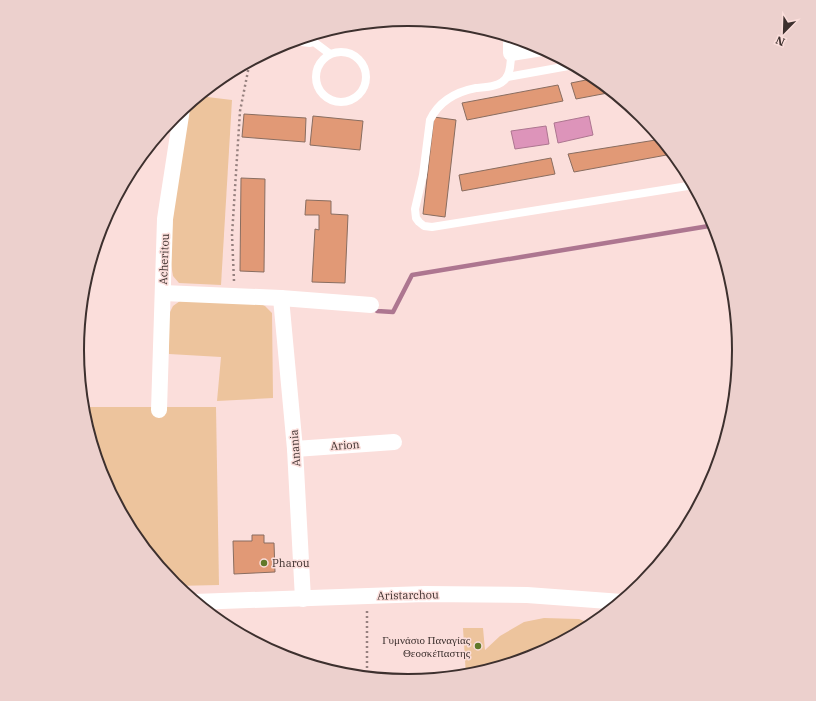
<svg xmlns="http://www.w3.org/2000/svg" width="816" height="701" font-family="'IBM Plex Serif',serif">
<style>
.green{fill:#edc49d}
.water{fill:#dd94ba;stroke:#ad7690}
.lines{fill:none;stroke-linecap:round;stroke-linejoin:round}
.stream{stroke:#ad7690;stroke-width:4.5}
.building{fill:#e19976;stroke:#896d60}
.path{stroke:#96817f;stroke-width:2.5;stroke-dasharray:2 3;stroke-linecap:butt}
.service{stroke:#fff;stroke-width:8}
.minor{stroke:#fff;stroke-width:16}
.poi-dot{fill:#61792a;stroke:#fbdedb;stroke-width:1.5}
.labels{text-anchor:middle;dominant-baseline:central;stroke-width:3;stroke-linejoin:round;paint-order:stroke}
.street-label{font-size:11px;fill:#3d302e;stroke:#fbdedb}
.poi-label{font-size:11px;fill:#3d302e;stroke:#fbdedb;text-anchor:start}
.rim{fill:none;stroke:#3d302e;stroke-width:2}
</style>
<rect width="100%" height="100%" fill="#fbdedb"/>
<g class="green">
<polygon points="199,96 232,100 221,285 179,283 173,276 170,258 174,203 189,104"/>
<polygon points="180,301 259,303 265,306 272,313 273,398 217,401 221,357 169,354 169,314 173,306"/>
<polygon points="82,407 216,407 219,585 175,586 132,534 102,477 83,415"/>
<polygon points="544,618 579,619 594,625 535,657 472,676 466,676 463,628 483,628 485,650 500,636 524,622"/>
</g>
<g class="water">
<polygon points="589,116 593,135 558,143 554,123"/>
<polygon points="546,126 549,144 515,149 511,131"/>
</g>
<g class="lines">
<polyline class="stream" points="372,306 377,311 393,312 412,275 715,225"/>
</g>
<g class="building">
<polygon points="596,78 613,92 576,99 571,83"/>
<polygon points="558,85 563,101 467,120 462,103"/>
<polygon points="244,114 306,118 305,142 242,137"/>
<polygon points="313,116 363,121 360,150 310,145"/>
<polygon points="434,117 456,120 445,217 423,214"/>
<polygon points="662,139 671,151 672,154 574,172 568,154"/>
<polygon points="551,158 555,174 462,191 459,175"/>
<polygon points="241,178 265,179 264,272 240,271"/>
<polygon points="306,200 331,201 331,214 348,215 345,283 312,282 315,229 319,230 319,215 305,215"/>
<polygon points="252,535 264,535 264,543 274,543 275,572 234,574 233,541 252,541"/>
</g>
<g class="lines">
<g class="path">
<polyline points="234,281 232,235 240,111 250,61"/>
<polyline points="367,678 367,610"/>
</g>
<g class="service">
<polyline points="310,39 330,54"/>
<circle cx="341" cy="77" r="25"/>
<path d="M511 53C511 61 511 70 507 77 500 87 487 87 476 88 455 92 439 101 430 120L423 175 415 209 416 218 419 222 424 226 432 227 694 185"/>
<polyline points="507,77 574,65"/>
</g>
<g class="minor">
<polyline points="511,37 511,53 542,48"/>
<polyline points="302,38 310,39"/>
<polyline points="163,293 281,298 371,305"/>
<polyline points="281,298 295,449 303,599"/>
<polyline points="159,410 165,219 182,109"/>
<polyline points="295,449 394,442"/>
<polyline points="194,602 425,594 527,595 622,602"/>
</g>
</g>
<g class="poi-dot">
<circle cx="264" cy="563" r="4"/>
<circle cx="478" cy="646" r="4"/>
</g>
<g class="labels">
<g class="street-label">
<text transform="translate(164 259) rotate(-88)">Acheritou</text>
<text transform="translate(345 445) rotate(-4)">Arion</text>
<text transform="translate(295 448) rotate(-94)">Anania</text>
<text transform="translate(408 595) rotate(-1)">Aristarchou</text>
</g>
<g class="poi-label">
<text x="272" y="563">Pharou</text>
<text x="470" y="640" text-anchor="end">Γυμνάσιο Παναγίας<tspan x="470" dy="13">Θεοσκέπαστης</tspan></text>
</g>
</g>
<path d="M0 0H816V701H0ZM84 350a324 324 0 1 1 648 0a324 324 0 1 1-648 0Z" fill="#ecd0cd" fill-rule="evenodd"/>
<path class="rim" d="M84 350a324 324 0 1 1 648 0a324 324 0 1 1-648 0Z"/>
<g transform="translate(784 32) rotate(203)" stroke="#fbdedb" stroke-width="3" paint-order="stroke">
<path d="M0-3L7 15L0 10L-7 15Z" fill="#3d302e"/>
<text y="-6" font-size="11" font-weight="bold" text-anchor="middle" fill="#3d302e">N</text>
</g>
</svg>
